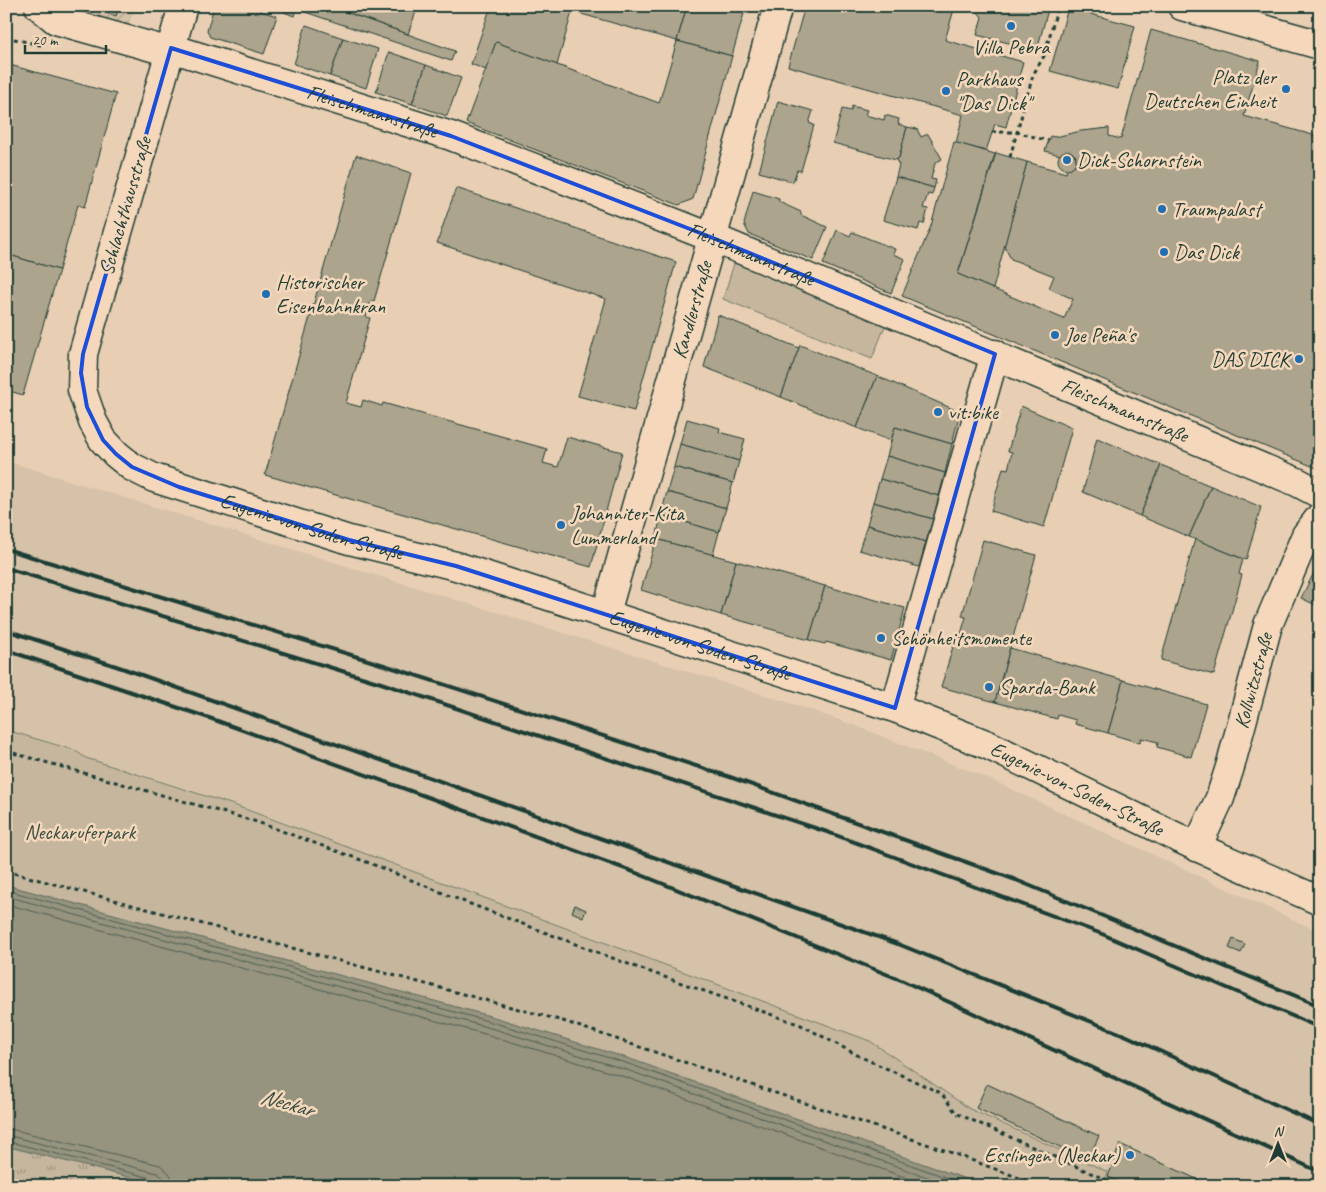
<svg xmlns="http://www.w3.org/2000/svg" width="1326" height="1192" font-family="Caveat,sans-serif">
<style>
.built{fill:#d6c2a8}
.industrial{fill:url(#industrial-furrows)}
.grass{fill:url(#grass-tufts);stroke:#727a69}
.park{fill:#c6b69e;stroke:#727a69}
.water{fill:#96937f;stroke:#667161}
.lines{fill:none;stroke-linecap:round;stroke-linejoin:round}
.shore{stroke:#4f5f52;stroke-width:1}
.building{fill:#ada48d;stroke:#1f3d34}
.minor-casing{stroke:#1f3d34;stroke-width:31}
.major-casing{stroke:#1f3d34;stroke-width:31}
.path{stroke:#1f3d34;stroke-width:3;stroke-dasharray:4 4;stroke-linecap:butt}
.minor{stroke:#f5d8bb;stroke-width:28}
.major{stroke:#f5d8bb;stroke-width:28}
.rail{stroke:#1f3d34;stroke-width:4}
.marked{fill:none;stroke:#1d4ed8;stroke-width:4;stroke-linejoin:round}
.poi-dot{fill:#1f6fb2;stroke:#f5d8bb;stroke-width:2}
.labels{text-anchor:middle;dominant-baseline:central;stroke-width:5;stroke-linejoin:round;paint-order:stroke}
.poi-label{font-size:21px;fill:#1f3d34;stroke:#f5d8bb;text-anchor:start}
.street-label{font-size:21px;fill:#1f3d34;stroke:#f5d8bb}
.park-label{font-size:21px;fill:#384f44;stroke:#f5d8bb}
.water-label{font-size:22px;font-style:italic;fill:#374e43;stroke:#f5d8bb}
</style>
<defs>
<pattern id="industrial-furrows" width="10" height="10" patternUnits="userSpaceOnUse" patternTransform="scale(1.25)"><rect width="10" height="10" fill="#d6c2a8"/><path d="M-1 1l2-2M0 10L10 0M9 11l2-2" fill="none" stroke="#ad9f8a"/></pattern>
<pattern id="grass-tufts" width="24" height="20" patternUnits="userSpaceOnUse" patternTransform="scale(1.25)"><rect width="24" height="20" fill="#c6b69e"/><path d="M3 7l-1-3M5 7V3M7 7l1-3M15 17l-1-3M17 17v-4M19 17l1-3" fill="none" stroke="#a09582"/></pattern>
</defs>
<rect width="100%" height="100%" fill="#e8cfb3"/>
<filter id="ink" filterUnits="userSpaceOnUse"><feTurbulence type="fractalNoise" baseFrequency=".02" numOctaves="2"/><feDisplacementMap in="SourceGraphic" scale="10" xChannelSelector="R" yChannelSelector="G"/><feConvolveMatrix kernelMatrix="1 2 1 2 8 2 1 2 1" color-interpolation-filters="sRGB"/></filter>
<g filter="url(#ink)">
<polygon class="built" points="6,461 784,701 851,724 985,777 1320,932 1320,1186 1123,1186 1105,1178 1107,1172 970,1109 870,1041 234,805 86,758 74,750 6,730"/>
<polygon class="industrial" points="61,6 137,6 124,31 77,15"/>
<polygon class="grass" points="6,1146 164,1186 6,1186"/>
<g class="park">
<polygon points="736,257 887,321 872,359 723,299"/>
<polygon points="6,730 74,750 86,758 234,805 870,1041 970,1109 1108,1172 1106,1178 1123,1186 985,1186 630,1059 497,1018 6,885"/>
</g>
<polygon class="water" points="6,885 497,1018 630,1059 985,1186 164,1186 6,1146"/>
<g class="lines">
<g class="shore">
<polyline points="6,890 495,1023 629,1064 970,1186"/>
<polyline points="6,896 494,1029 627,1070 952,1186"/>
<polyline points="6,904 492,1036 625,1077 929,1186"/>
<polyline points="6,1128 160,1165 170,1174 174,1186"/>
<polyline points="6,1135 157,1173 164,1178 166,1186"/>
<polyline points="6,1141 155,1179 160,1186"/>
</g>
</g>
<g class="building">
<polygon points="6,6 11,6 7,30 6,30"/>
<polygon points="81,6 120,6 116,16 94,10 89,13 85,8"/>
<polygon points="214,6 258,6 260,11 277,16 264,54 210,37 207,31"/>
<polygon points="283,6 297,6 294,16 284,12"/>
<polygon points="297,6 329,6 455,51 451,61 296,9"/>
<polygon points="329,6 418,6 408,34"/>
<polygon points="491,6 553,6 572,12 557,65 496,42 486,70 471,64"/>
<polygon points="553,6 687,6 677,41"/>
<polygon points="687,6 746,6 732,56 677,41"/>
<polygon points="805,6 955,6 945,40 1023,62 1006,127 995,124 986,151 956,143 963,115 788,66"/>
<polygon points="980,6 1049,6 1037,50 977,35 982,17 978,12"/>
<polygon points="1068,8 1135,26 1118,89 1050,71"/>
<polygon points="306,25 343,38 330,76 294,64"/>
<polygon points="1151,30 1260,61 1244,116 1320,137 1319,469 902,296 931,226 954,142 995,154 958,274 1064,319 1073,299 1049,288 1054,276 1011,259 1004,246 1027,162 1066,173 1067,169 1075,165 1076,156 1070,151 1060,155 1045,151 1050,136 1055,137 1081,131 1109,128 1109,136 1121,139"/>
<polygon points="343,38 378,49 366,88 330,76"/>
<polygon points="677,41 732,56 693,199 679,205 466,123 496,42 659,103"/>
<polygon points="389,52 426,65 412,104 376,92"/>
<polygon points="6,64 116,94 85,207 78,205 59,270 6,254"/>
<polygon points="426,65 461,78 447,116 412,104"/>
<polygon points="778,101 813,111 809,123 814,125 801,171 797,170 793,182 759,172"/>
<polygon points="852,106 867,110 865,115 884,120 885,115 899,119 898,124 907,127 899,158 896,160 833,143 842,109 851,111"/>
<polygon points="907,127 917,129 921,137 928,134 942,159 935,163 931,179 936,180 934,188 896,177 899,165 896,160 899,158"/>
<circle cx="1067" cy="160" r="9"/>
<polygon points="996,153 1027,162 993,289 958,274"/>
<polygon points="356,155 411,173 374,301 371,300 366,317 370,318 346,403 361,407 363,400 382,406 383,403 547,449 543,463 558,467 567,437 622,452 591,567 265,475"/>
<polygon points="896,177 934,188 932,195 928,194 923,208 928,209 924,224 920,223 918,230 883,220"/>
<polygon points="456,188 676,262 634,411 578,396 606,299 437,243"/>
<polygon points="753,191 779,199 779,202 801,212 801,215 827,227 813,260 749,234 744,224"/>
<polygon points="837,230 850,236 852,232 895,249 893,254 905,259 891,293 823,264"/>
<polygon points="6,254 59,270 23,395 6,390"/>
<polygon points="718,315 799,348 781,397 704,367"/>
<polygon points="800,345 877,376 857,428 781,397"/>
<polygon points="877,376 960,412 952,444 895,427 891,441 857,428"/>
<polygon points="1021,406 1072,428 1044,527 991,511 1003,468 1008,469 1010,461 1012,452 1008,451"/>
<polygon points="687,419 720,428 719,432 745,439 739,461 680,444"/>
<polygon points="895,427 952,444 945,473 887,456"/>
<polygon points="1097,438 1161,465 1140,516 1083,492"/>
<polygon points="680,444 739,461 733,483 674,467"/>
<polygon points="887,456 945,473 939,496 880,479"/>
<polygon points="1161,465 1211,486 1189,537 1140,516"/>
<polygon points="674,467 733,483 726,508 667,492"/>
<polygon points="880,479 939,496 933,519 873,502"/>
<polygon points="1211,486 1261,507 1246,560 1189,537"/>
<polygon points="667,492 726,508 719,532 661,515"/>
<polygon points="873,502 933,519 926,542 867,525"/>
<polygon points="661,515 719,532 713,555 656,539"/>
<polygon points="867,525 926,542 919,567 859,550"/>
<polygon points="656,539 736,561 721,615 641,590"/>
<polygon points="1195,539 1243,559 1239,574 1242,575 1214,675 1161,660"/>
<polygon points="983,540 1036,555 995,702 941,687 957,633 961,634 966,617 962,616"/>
<polygon points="736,561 825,586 809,640 721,615"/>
<polygon points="1320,561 1320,607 1301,598"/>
<polygon points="825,586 905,608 891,660 826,642 825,644 809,640"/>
<polygon points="1010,648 1123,680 1108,733 1075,724 1076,720 1058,715 1057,719 995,702"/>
<polygon points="1123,680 1206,704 1191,757 1157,747 1158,742 1141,738 1140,743 1108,733"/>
<polygon points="575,905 586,910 583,917 572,912"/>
<polygon points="1233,939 1245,944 1241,953 1229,948"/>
<polygon points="987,1084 1099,1136 1088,1160 976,1108"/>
<polygon points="1120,1144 1212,1186 1127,1186 1108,1177"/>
</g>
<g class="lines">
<defs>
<g id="minor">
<polyline points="39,6 56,20 170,52"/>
<polyline points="1182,6 1320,45"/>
<path id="s1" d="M171 48 451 136 581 186 713 238 1297 482 1320 494"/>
<path id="s2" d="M606 613 778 6"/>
<polyline points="895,708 995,354"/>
<path id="s3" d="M1197 847 1220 798 1230 767 1268 625 1306 535 1320 517"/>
</g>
<g id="major">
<path id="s4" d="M183 6 83 354 82 390 93 422 103 440 116 454 132 467 154 478 349 540 456 566 895 708 988 745 1197 847 1320 901"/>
</g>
</defs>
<use href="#minor" class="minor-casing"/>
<use href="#major" class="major-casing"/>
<g class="path">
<polyline points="6,37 44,46"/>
<polyline points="992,132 1017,132 1048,141"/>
<polyline points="1010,157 1033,75 1044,56 1058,6"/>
<polyline points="6,751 257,822 372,864 465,902 636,967 801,1025 861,1057 941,1093 956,1113 1120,1186"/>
<polyline points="6,871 563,1021 944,1150 1041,1186"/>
</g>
<use href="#minor" class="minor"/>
<use href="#major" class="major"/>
<g class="rail">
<polyline points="6,549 384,665 730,777 1016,880 1320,1006"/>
<polyline points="6,568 381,683 830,833 1102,934 1320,1028"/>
<polyline points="6,630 119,667 898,944 1127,1036 1320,1125"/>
<polyline points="6,650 212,719 634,872 901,980 1320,1172"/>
</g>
</g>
</g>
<path class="marked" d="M171 48 451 136 713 238 995 354 895 708 456 566 349 540 179 487 132 467 116 454 103 440 87 407 81 373 83 354Z"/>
<g class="poi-dot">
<circle cx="1011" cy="26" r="5"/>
<circle cx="1286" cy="89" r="5"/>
<circle cx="946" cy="91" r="5"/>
<circle cx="1067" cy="160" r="5"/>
<circle cx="1162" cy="209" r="5"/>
<circle cx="1164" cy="252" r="5"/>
<circle cx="266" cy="294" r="5"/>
<circle cx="1055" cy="335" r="5"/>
<circle cx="1299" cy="359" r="5"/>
<circle cx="938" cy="412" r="5"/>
<circle cx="561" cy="525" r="5"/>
<circle cx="881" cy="638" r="5"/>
<circle cx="989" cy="687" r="5"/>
<circle cx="1130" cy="1155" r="5"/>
</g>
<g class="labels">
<g class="poi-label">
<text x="1011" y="47" text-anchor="middle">Villa Pebra</text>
<text x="1276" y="77" text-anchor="end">Platz der<tspan x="1276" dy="24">Deutschen Einheit</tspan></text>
<text x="956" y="79">Parkhaus<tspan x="956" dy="24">"Das Dick"</tspan></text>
<text x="1077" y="160">Dick-Schornstein</text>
<text x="1172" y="209">Traumpalast</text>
<text x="1174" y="252">Das Dick</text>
<text x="276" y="282">Historischer<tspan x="276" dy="24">Eisenbahnkran</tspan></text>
<text x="1065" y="335">Joe Peña's</text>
<text x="1289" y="359" text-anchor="end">DAS DICK</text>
<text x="948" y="412">vit:bike</text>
<text x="571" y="513">Johanniter-Kita<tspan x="571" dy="24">Lummerland</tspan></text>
<text x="891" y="638">Schönheitsmomente</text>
<text x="999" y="687">Sparda-Bank</text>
<text x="1120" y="1155" text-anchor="end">Esslingen (Neckar)</text>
</g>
<g class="street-label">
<text stroke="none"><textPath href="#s1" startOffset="211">Fleischmannstraße</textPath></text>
<text transform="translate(125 206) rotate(-74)">Schlachthausstraße</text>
<text stroke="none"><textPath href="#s1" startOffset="616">Fleischmannstraße</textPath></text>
<text stroke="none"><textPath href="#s2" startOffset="315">Kandlerstraße</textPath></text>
<text stroke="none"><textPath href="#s1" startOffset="1021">Fleischmannstraße</textPath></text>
<text stroke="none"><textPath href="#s4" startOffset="682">Eugenie-von-Soden-Straße</textPath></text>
<text stroke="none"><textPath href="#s4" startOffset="1088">Eugenie-von-Soden-Straße</textPath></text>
<text stroke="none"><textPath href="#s3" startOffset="176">Kollwitzstraße</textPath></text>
<text stroke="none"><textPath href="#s4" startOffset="1492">Eugenie-von-Soden-Straße</textPath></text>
</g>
<g class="park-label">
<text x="80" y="832">Neckaruferpark</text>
</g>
<g class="water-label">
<text transform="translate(287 1103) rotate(16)">Neckar</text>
</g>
</g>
<rect width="1326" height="1192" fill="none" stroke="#f5d8bb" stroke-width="25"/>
<rect x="12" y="12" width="1301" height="1167" fill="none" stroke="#1f3d34" stroke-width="2" filter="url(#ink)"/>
<g transform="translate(1278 1144)" stroke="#f5d8bb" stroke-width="4" paint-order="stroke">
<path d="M0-4L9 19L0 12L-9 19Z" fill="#1f3d34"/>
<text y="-8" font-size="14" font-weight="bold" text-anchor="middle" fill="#1f3d34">N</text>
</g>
<path d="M25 45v8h81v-8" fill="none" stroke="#1f3d34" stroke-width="2.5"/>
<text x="32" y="45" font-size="15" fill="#1f3d34" stroke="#f5d8bb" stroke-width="4" paint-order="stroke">20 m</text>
</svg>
